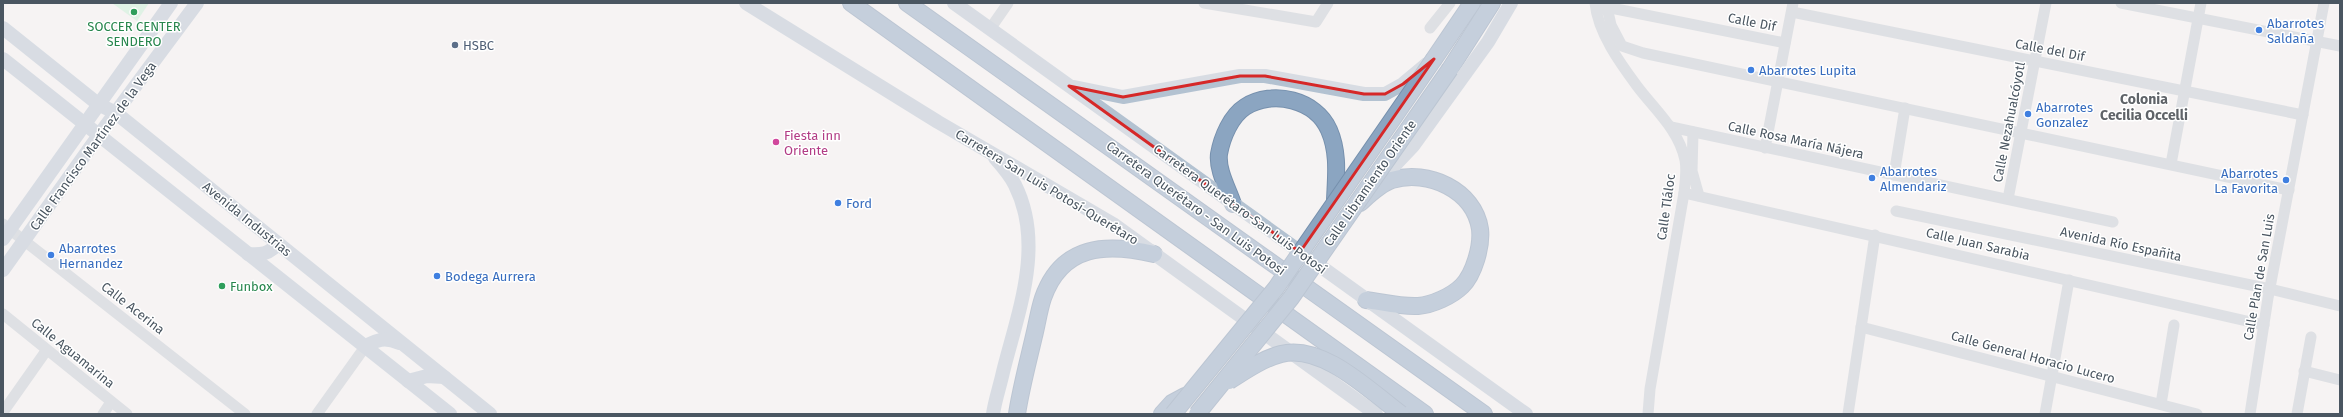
<svg xmlns="http://www.w3.org/2000/svg" width="2343" height="417" font-family="'Fira Sans',sans-serif">
<style>
.pitch{fill:#c3f1d5}
.lines{fill:none;stroke-linecap:round;stroke-linejoin:round}
.highway-casing{stroke:#7690ad;stroke-width:18}
.minor{stroke:#c1cad2;stroke-width:11}
.major{stroke:#b3c2d1;stroke-width:14}
.highway{stroke:#8ba5c1;stroke-width:16}
.highway-bridge-casing{stroke:#7690ad;stroke-width:18;stroke-linecap:butt}
.highway-bridge{stroke:#8ba5c1;stroke-width:16}
.marked{fill:none;stroke:#d62828;stroke-width:3;stroke-linejoin:round}
.leisure-dot{fill:#2e9e5b;stroke:#fff;stroke-width:1.5}
.shop-dot{fill:#3f7fe0;stroke:#fff;stroke-width:1.5}
.service-dot{fill:#5c6f8a;stroke:#fff;stroke-width:1.5}
.hotel-dot{fill:#d1479c;stroke:#fff;stroke-width:1.5}
.labels{text-anchor:middle;dominant-baseline:central;stroke-width:3;stroke-linejoin:round;paint-order:stroke}
.street-label{font-size:13px;fill:#4a5661;stroke:#fff}
.shop-label{font-size:13px;fill:#366cbe;stroke:#fff;text-anchor:start}
.leisure-label{font-size:13px;fill:#27864d;stroke:#fff}
.service-label{font-size:13px;fill:#4e5e75;stroke:#fff;text-anchor:start}
.hotel-label{font-size:13px;fill:#b23c85;stroke:#fff;text-anchor:start}
.neighbourhood-label{font-size:14px;font-weight:bold;fill:#5f6368;stroke:#fff}
</style>
<rect width="100%" height="100%" fill="#f5f3f3"/>
<polygon class="pitch" points="112,3 149,3 137,21"/>
<g class="lines">
<defs>
<g id="highway">
<polyline points="851,3 1425,414"/>
<polyline points="907,3 1484,414"/>
<polyline points="1434,59 1472,3"/>
<polyline points="1450,69 1492,3"/>
<path d="M1360 203C1369 195 1380 184 1392 180 1428 169 1474 190 1480 229 1482 246 1474 274 1462 286 1452 296 1432 305 1418 306 1401 307 1382 302 1366 300"/>
<path d="M1233 204C1228 189 1217 170 1219 154 1222 137 1231 116 1245 107 1273 89 1316 100 1329 130 1339 153 1336 176 1335 200"/>
<path d="M1017 414C1021 388 1028 362 1034 336 1037 324 1039 310 1043 298 1062 244 1107 243 1154 254"/>
<polyline points="1162,414 1172,403 1185,396"/>
</g>
</defs>
<use href="#highway" class="highway-casing"/>
<g class="minor">
<polyline points="1204,3 1316,22 1328,3"/>
<path d="M1595 3C1598 33 1620 63 1637 86 1655 110 1679 130 1685 160 1687 170 1685 183 1684 193L1650 389 1648 414"/>
<polyline points="1606,3 1611,25 1622,46 1643,53 2289,190"/>
<polyline points="2121,3 2340,46"/>
<polyline points="1602,9 1606,7 1785,43"/>
<polyline points="1792,12 2303,115"/>
<polyline points="1430,28 1450,3"/>
<polyline points="990,29 1008,3"/>
<polyline points="1671,127 2113,222"/>
<polyline points="1693,132 1692,171 1699,196"/>
<polyline points="1765,148 1793,3"/>
<polyline points="2171,164 2201,3"/>
<polyline points="1894,175 1905,108"/>
<polyline points="1684,193 2264,325"/>
<polyline points="2008,199 2046,3"/>
<polyline points="1896,211 2270,289 2340,306"/>
<polyline points="3,224 245,414"/>
<polyline points="3,314 127,414"/>
<polyline points="1861,327 2197,414"/>
<polyline points="2304,371 2340,380"/>
<polyline points="2161,404 2174,325"/>
<polyline points="3,412 46,351"/>
<polyline points="103,414 111,402"/>
<polyline points="317,414 365,347"/>
<polyline points="1848,414 1875,235"/>
<polyline points="2045,414 2069,280"/>
<polyline points="2250,414 2268,298 2324,3"/>
<polyline points="2297,414 2311,337"/>
</g>
<g class="major">
<polyline points="746,3 938,122 1113,224 1376,414"/>
<polyline points="954,3 1526,414"/>
<polyline points="3,28 98,104 116,113 490,414"/>
<polyline points="3,59 450,414"/>
<polyline points="1074,87 1123,97 1240,76 1265,76 1364,94 1385,94 1403,84 1427,64"/>
<polyline points="1375,186 1413,146 1488,42 1511,3"/>
<polyline points="3,239 171,3"/>
<path d="M248 254C262 255 268 254 278 244"/>
<polyline points="3,270 99,135 197,3"/>
<path d="M365 347C376 339 386 337 399 343"/>
<polyline points="408,381 427,376 444,377"/>
<path d="M993 414C995 400 1000 386 1003 372 1018 312 1045 245 1015 185 1010 175 1002 166 995 158"/>
</g>
<use href="#highway" class="highway"/>
<defs>
<g id="highway-bridge">
<path d="M1229 381C1245 371 1262 359 1281 354 1322 343 1370 391 1401 414"/>
<polyline points="1173,414 1276,288 1434,59"/>
<polyline points="1197,414 1291,298 1450,69"/>
</g>
</defs>
<use href="#highway-bridge" class="highway-bridge-casing"/>
<use href="#highway-bridge" class="highway-bridge"/>
</g>
<path d="M0 0H2343V417H0ZM1434 59 1300 252 1069 86 1123 97 1240 76H1265L1364 94H1385L1403 84Z" fill="#f5f3f3" fill-opacity=".55" fill-rule="evenodd"/>
<path class="marked" d="M1434 59 1300 252 1069 86 1123 97 1240 76H1265L1364 94H1385L1403 84Z"/>
<g class="leisure-dot">
<circle cx="134" cy="12" r="4"/>
<circle cx="222" cy="286" r="4"/>
</g>
<g class="shop-dot">
<circle cx="2259" cy="30" r="4"/>
<circle cx="1751" cy="70" r="4"/>
<circle cx="2028" cy="114" r="4"/>
<circle cx="1872" cy="178" r="4"/>
<circle cx="2286" cy="180" r="4"/>
<circle cx="838" cy="203" r="4"/>
<circle cx="51" cy="255" r="4"/>
<circle cx="437" cy="276" r="4"/>
</g>
<circle class="service-dot" cx="455" cy="45" r="4"/>
<circle class="hotel-dot" cx="776" cy="142" r="4"/>
<g class="labels">
<g class="street-label">
<text transform="translate(1752 22) rotate(11)">Calle Dif</text>
<text transform="translate(2050 50) rotate(11)">Calle del Dif</text>
<text transform="translate(2009 122) rotate(-79)">Calle Nezahualcóyotl</text>
<text transform="translate(1796 140) rotate(12)">Calle Rosa María Nájera</text>
<text transform="translate(93 146) rotate(-54)">Calle Francisco Martínez de la Vega</text>
<text transform="translate(1370 183) rotate(-55)">Calle Libramiento Oriente</text>
<text transform="translate(1047 187) rotate(31)">Carretera San Luis Potosí-Querétaro</text>
<text transform="translate(1666 207) rotate(-82)">Calle Tláloc</text>
<text transform="translate(1196 208) rotate(36)">Carretera Querétaro - San Luis Potosí</text>
<text transform="translate(1240 209) rotate(36)">Carretera Querétaro-San Luis Potosí</text>
<text transform="translate(247 219) rotate(39)">Avenida Industrias</text>
<text transform="translate(1978 244) rotate(13)">Calle Juan Sarabia</text>
<text transform="translate(2121 244) rotate(12)">Avenida Río Españita</text>
<text transform="translate(2259 277) rotate(-80)">Calle Plan de San Luis</text>
<text transform="translate(133 308) rotate(38)">Calle Acerina</text>
<text transform="translate(73 353) rotate(39)">Calle Aguamarina</text>
<text transform="translate(2033 357) rotate(15)">Calle General Horacio Lucero</text>
</g>
<g class="shop-label">
<text x="2267" y="23">Abarrotes<tspan x="2267" dy="15">Saldaña</tspan></text>
<text x="1759" y="70">Abarrotes Lupita</text>
<text x="2036" y="107">Abarrotes<tspan x="2036" dy="15">Gonzalez</tspan></text>
<text x="1880" y="171">Abarrotes<tspan x="1880" dy="15">Almendariz</tspan></text>
<text x="2278" y="173" text-anchor="end">Abarrotes<tspan x="2278" dy="15">La Favorita</tspan></text>
<text x="846" y="203">Ford</text>
<text x="59" y="248">Abarrotes<tspan x="59" dy="15">Hernandez</tspan></text>
<text x="445" y="276">Bodega Aurrera</text>
</g>
<g class="leisure-label">
<text x="134" y="26">SOCCER CENTER<tspan x="134" dy="15">SENDERO</tspan></text>
<text x="230" y="286" text-anchor="start">Funbox</text>
</g>
<g class="service-label">
<text x="463" y="45">HSBC</text>
</g>
<g class="hotel-label">
<text x="784" y="135">Fiesta inn<tspan x="784" dy="15">Oriente</tspan></text>
</g>
<g class="neighbourhood-label">
<text x="2144" y="99">Colonia<tspan x="2144" dy="16">Cecilia Occelli</tspan></text>
</g>
</g>
<rect width="2343" height="417" fill="none" stroke="#4a5661" stroke-width="8"/>
</svg>
